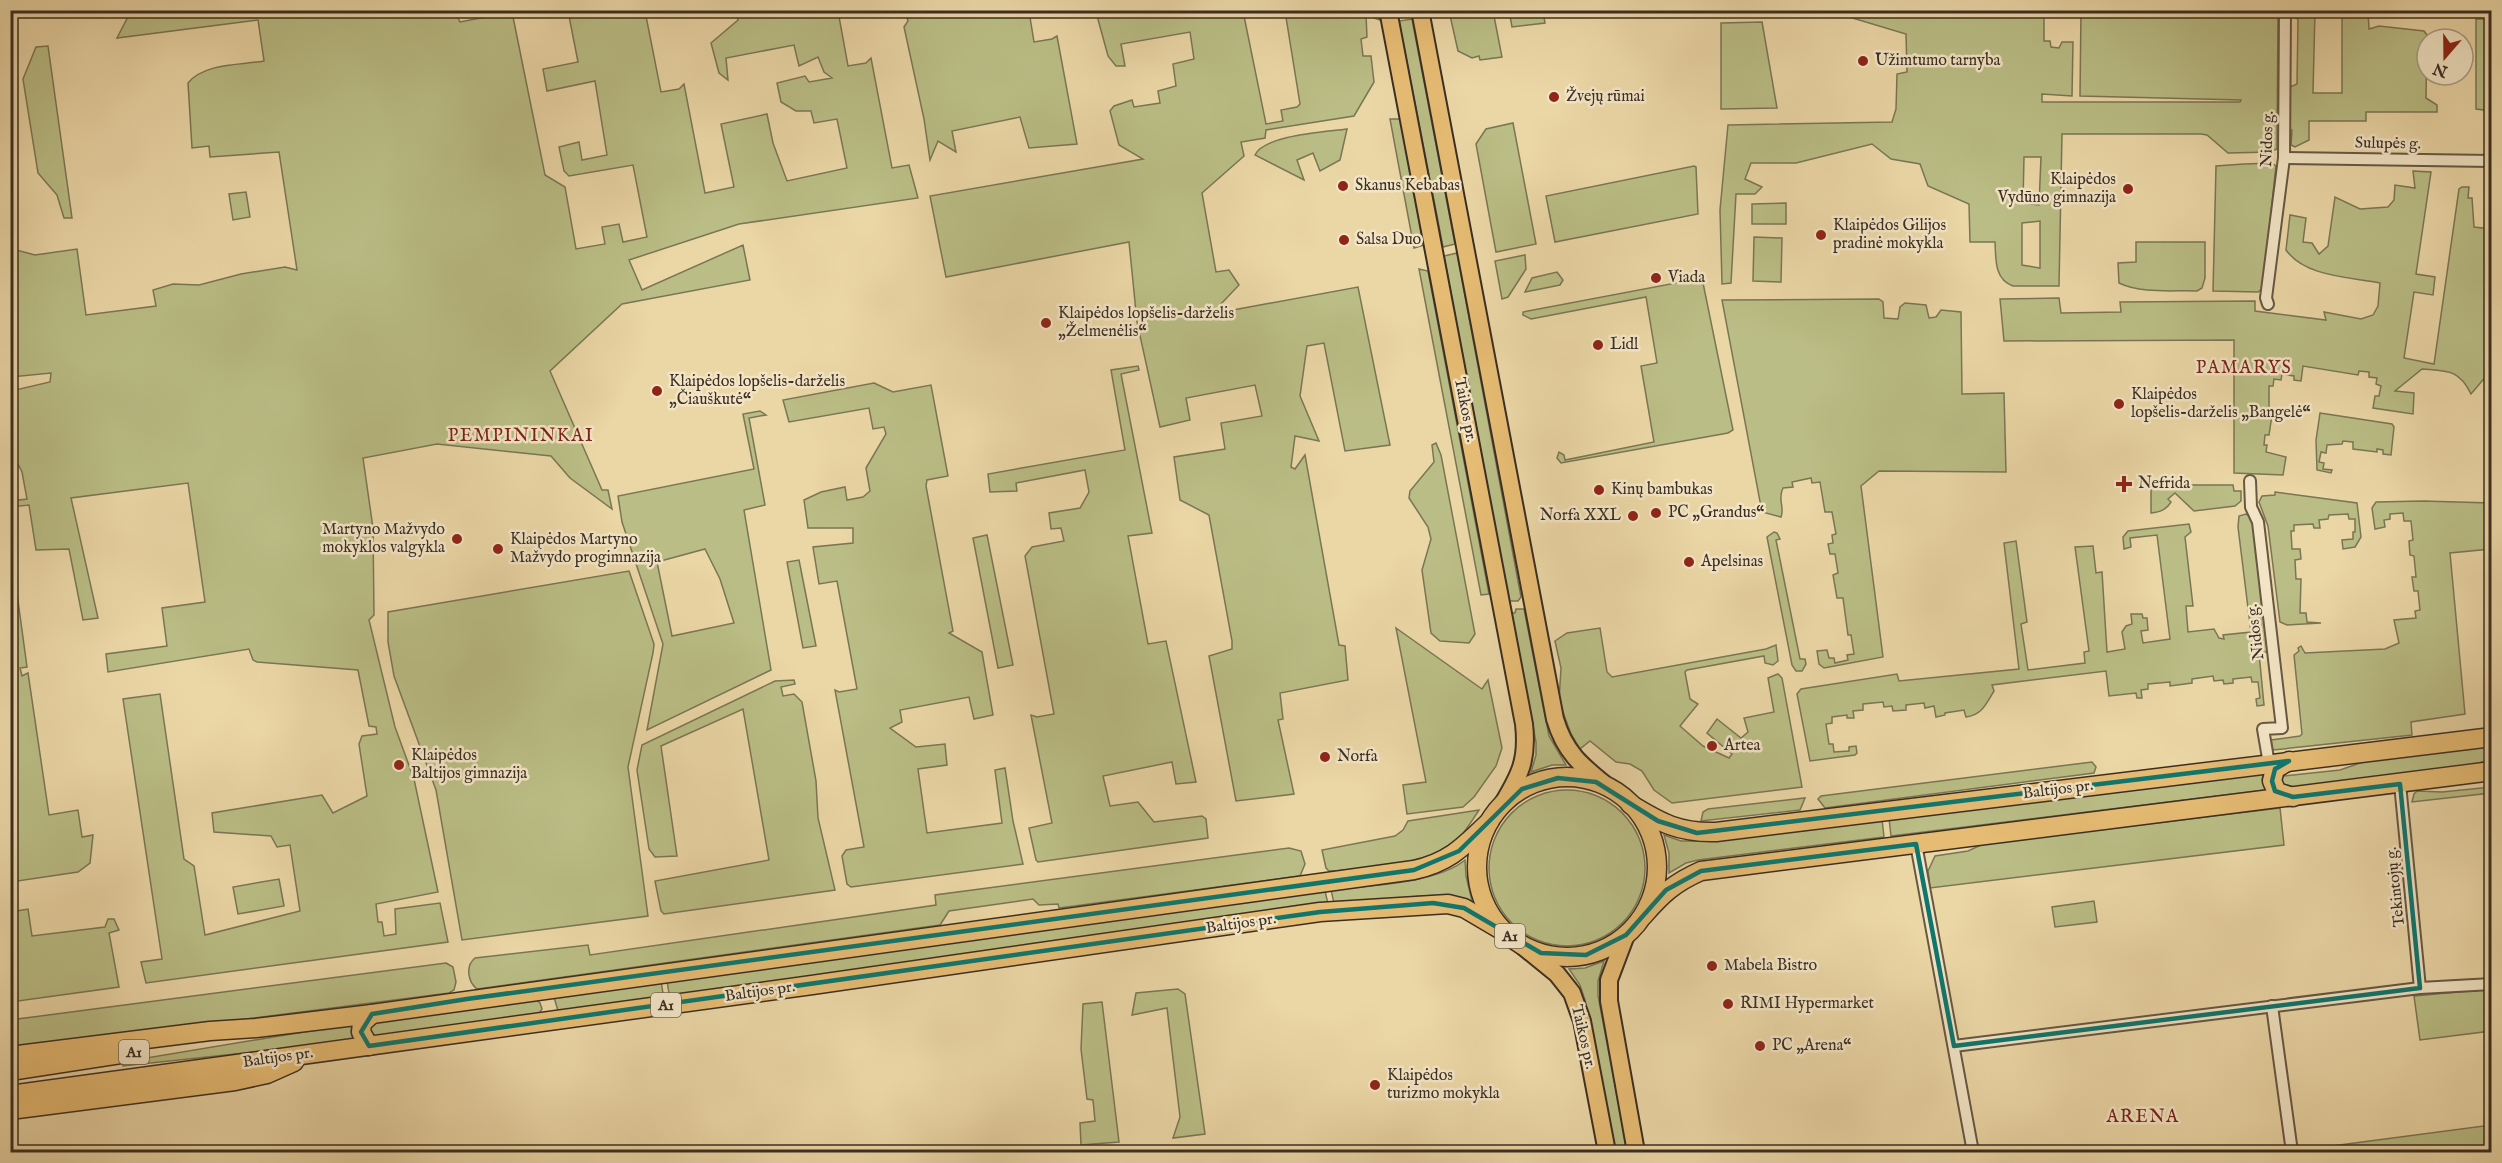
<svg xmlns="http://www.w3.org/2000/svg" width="2502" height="1163" font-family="'IM FELL English',serif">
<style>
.green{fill:#babd85;stroke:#7a7654;stroke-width:1.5;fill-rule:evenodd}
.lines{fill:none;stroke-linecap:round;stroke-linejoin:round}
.minor-casing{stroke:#675844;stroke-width:14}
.primary-casing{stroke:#3b2e23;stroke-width:20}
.trunk-casing{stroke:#3b2e23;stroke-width:21}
.minor{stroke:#f2e4c5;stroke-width:10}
.primary{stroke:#e6bb73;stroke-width:16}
.trunk{stroke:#e6bb73;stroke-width:18}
.marked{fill:none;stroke:#0f766e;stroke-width:4.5;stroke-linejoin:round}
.poi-dot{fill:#8f2418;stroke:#f2e4c5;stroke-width:2}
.labels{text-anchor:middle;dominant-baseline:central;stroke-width:5;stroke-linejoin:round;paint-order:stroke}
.shield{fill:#f2e4c5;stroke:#726554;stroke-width:1.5}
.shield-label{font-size:15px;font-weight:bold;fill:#3b2e23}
.poi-label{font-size:16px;fill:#3b2e23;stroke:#f2e4c5;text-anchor:start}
.street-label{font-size:16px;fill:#3b2e23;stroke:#f2e4c5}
.neighbourhood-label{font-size:18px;letter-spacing:1.5px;fill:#7a1f14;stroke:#f2e4c5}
</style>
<rect width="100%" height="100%" fill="#ebd6a6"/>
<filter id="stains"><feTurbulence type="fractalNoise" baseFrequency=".00333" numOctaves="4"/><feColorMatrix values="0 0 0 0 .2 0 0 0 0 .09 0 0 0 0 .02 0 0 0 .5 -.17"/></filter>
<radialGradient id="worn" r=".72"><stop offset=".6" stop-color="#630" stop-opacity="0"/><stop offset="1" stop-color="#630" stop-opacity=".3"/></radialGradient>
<g class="green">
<path d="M454 10 460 22 512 12 545 175 565 187 576 249 605 244 602 227 619 224 623 242 647 237 633 165 569 176 564 171 559 147 579 142 582 160 607 155 595 81 547 91 543 69 578 62 568 11H645L661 92 679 89 684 84 705 193 734 187 721 124 767 114 773 143 787 181 847 168 837 119 814 123 811 111H796L781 102 777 83 805 76 809 82 832 78 824 72 818 57 799 66 794 45 726 58 728 80 719 73 711 43 738 20 735 11H838L848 66 866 63 871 58 892 168 909 165 918 198 739 224 629 260 642 290 743 245 750 280 622 304 550 371 602 490H608L612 509 570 478 551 456 437 444 363 458 373 528 374 615 369 620 395 727 414 779 438 892 376 904 378 922H382L384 936 396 934 395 909 440 903 448 942 146 983 141 962 162 959 123 699 160 694 184 859 194 866 205 935 300 911 290 845 277 847 271 836 214 832 212 813 322 795 333 813 367 796 359 744 362 736 377 734 376 727 369 726 358 670 257 662 253 660 249 649 108 672 106 654 167 646 162 608 205 602 188 483 71 498 98 618 83 620 69 549 36 550 29 505 11 507V501L27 499 22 472 11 450V391L50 382 51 373 11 377V236L16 250 35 255 77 249 86 315 156 306 153 290 173 284 199 285 241 274 285 267 297 270 279 152 210 157 209 146 192 148 188 83C204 63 241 65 264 61L258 20 117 38 131 11Z"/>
<polygon points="1099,10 1243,11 1266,124 1283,121 1281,110 1297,107 1300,104 1285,11 1378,11 1380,20 1366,15 1367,37 1361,39 1363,56 1371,56 1374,82 1354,116 1266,130 1265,138 1241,142 1244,156 1202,193 1216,272 1229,270 1239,285 1221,304 1222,312 1358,287 1390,445 1345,451 1324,343 1307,346 1300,396 1319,441 1295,436 1291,467 1295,469 1305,455 1339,645 1345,646 1348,680 1280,693 1283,719 1278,720 1294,794 1236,801 1209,656 1232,649 1232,641 1209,515 1180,500 1174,457 1225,449 1221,423 1262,416 1255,385 1186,398 1190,420 1160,427 1137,322 1129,242 946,277 930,196 1143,159 1119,145 1110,111 1114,106 1132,100 1134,107 1160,103 1158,91 1176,86 1173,64 1194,59 1190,32 1121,44 1125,66 1116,66 1108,56 1096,12"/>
<polygon points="905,11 1029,11 1034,42 1052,39 1057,36 1077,144 1029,148 1020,117 952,131 956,152 938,141 930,160 924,119 904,27 908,21"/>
<polygon points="1449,11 1493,11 1502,57 1480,60 1479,56 1472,58 1458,51"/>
<polygon points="1509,11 1543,11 1545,23 1512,27"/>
<path d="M1850 11H2044V41H2050L2051 47 2059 48 2062 42H2073L2072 96 2042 94V102H2240L2241 100 2080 96 2081 11H2278L2277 149 2270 152 2228 153 2207 135 2201 134H2062L2059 286H2013C1994 279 1996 259 1995 242H1970L1969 204 1928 186 1920 164 1891 159 1872 144 1796 163H1751L1745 179 1762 187 1755 194H1736L1731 283 1722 284 1720 210 1728 125 1892 122 1896 109 1897 74 1907 72 1906 34 1849 17ZM2024 157H2041L2039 205 2023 203ZM2040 221V268L2022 265V223Z"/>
<polygon points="2289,11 2315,11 2313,93 2342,93 2342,11 2368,11 2369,29 2379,26 2424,31 2430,39 2427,39 2426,98 2437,105 2437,112 2366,112 2366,121 2309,121 2309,140 2295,147 2291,145 2292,130 2288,129 2290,87 2297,84 2298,19 2290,16"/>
<polygon points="1412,19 1455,244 1443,247 1399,21"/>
<polygon points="2476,19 2491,19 2491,111 2476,109"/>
<polygon points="1762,22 1777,108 1721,109 1721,23"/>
<polygon points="48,46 72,218 64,218 57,195 38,173 23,79 36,47"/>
<polygon points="1390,119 1400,119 1401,123 1423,243 1424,245 1414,248"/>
<polygon points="1513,123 1536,244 1496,252 1476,144 1486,129"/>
<path d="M1347 129 1340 160 1320 171 1313 153 1297 160 1304 180 1255 155C1264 135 1326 132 1347 129Z"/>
<polygon points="2244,164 2272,163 2276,166 2263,288 2258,292 2213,291 2216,166"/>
<polygon points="1694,166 1696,167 1698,214 1555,242 1546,196"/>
<path d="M2413 171 2431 172 2416 274 2435 277 2433 295 2414 292 2404 358 2434 364 2459 189 2462 187H2469L2468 198H2472L2474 227 2491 229V374H2488L2471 394C2459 369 2447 371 2422 369L2395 391 2414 393 2413 414 2373 408 2375 396H2379L2381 386 2376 384 2377 378 2369 377V372L2359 371 2358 375 2303 366 2301 381 2294 380V376L2282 374 2281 380 2274 379 2273 386H2269V414L2272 415 2269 435H2265L2264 445H2267L2266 452 2286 457 2283 475 2234 473V340L2004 341 2000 299 2059 298 2061 313 2121 312 2120 302 2255 301V311L2326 320 2324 312 2361 319 2373 315 2378 306 2380 283C2350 277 2305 277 2286 250L2290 215 2306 218 2303 242 2312 243 2319 254 2328 246 2335 197 2360 209 2388 207 2394 200 2395 185 2415 188Z"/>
<polygon points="246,192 250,217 233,220 229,194"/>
<polygon points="1786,203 1786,224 1752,224 1752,204"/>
<polygon points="1754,237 1782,238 1781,282 1753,281"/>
<path d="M2136 242H2205V278L2202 288 2197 291C2172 290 2142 294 2119 283L2118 263 2136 262Z"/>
<polygon points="1457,253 1521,597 1518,601 1509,601 1444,256"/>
<polygon points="1525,255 1526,269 1508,297 1502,299 1495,261"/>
<polygon points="1419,269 1428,271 1489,594 1481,595"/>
<polygon points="1557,272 1563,280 1560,285 1525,292 1532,278"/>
<polygon points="1702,278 1733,430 1728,433 1561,463 1557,458 1559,452 1564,455 1565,460 1654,442 1641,366 1657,363 1646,297 1531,319 1523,315 1523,312"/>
<path d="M1879 299 1883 302 1884 318 1898 319 1900 307 1905 303 1926 305 1929 318 1936 317 1941 310 1961 312 1962 394 2004 393 2006 472 1879 471 1861 486 1883 657 1824 668 1819 664 1817 651 1827 650 1829 658H1834L1835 663 1848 660 1847 655 1854 654 1851 635H1848L1843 598H1837L1833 575 1838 573 1835 554H1830L1828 544 1833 543 1832 535 1836 534 1832 512H1825L1820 482 1812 483 1811 478 1792 482 1793 487 1783 488C1777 499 1785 507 1781 517L1762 512 1722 300Z"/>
<polygon points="1138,366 1139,370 1121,374 1152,533 1128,536 1148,644 1166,641 1196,782 1176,784 1172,762 1103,776 1110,806 1138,802 1154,822 1202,816 1206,819 1208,838 1038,862 1036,860 1029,828 1052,823 1031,715 1037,717 1054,714 1025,556 1032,547 1064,541 1061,528 1051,529 1049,513 1080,508 1089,492 1085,470 1016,483 1017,491 990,492 988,474 1125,450 1111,370"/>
<polygon points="874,383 893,392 931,385 948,476 927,480 926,486 953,631 949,633 982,652 993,715 974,719 969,697 900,710 902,722 890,728 916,747 945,744 947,765 918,769 927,833 1002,823 995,770 1005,768 1013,821 1023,864 851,887 847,884 842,856 846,850 864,847 835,690 839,692 857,689 837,581 819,584 813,547 853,543 853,528 808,528 804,500 821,492 845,487 847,500 863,497 870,491 866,468 886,434 884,427 873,429 869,408 789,422 783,400"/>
<path d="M760 411 766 415 749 418 765 505 744 510 771 670 647 730 663 644 622 522 618 496 754 469 743 414ZM705 549 720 579 734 623 672 636 657 562Z"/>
<polygon points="2320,413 2392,424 2394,427 2391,455 2383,454 2383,450 2377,449 2377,452 2353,449 2353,442 2343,441 2342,444 2327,445 2326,453 2321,452 2319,462 2324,463 2323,469 2332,470 2331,473 2317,470 2316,440"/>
<polygon points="1436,443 1441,455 1475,634 1469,643 1440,641 1431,633 1422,570 1431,539 1428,527 1409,498 1410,491 1434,462 1432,445"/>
<path d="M2151 485H2233L2234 491H2241V501L2235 506 2194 511 2175 493 2168 499 2171 502C2166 510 2160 512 2151 513Z"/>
<polygon points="2275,492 2357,503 2361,537 2355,547 2343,549 2342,540 2353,539 2353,532 2355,532 2355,519 2349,519 2348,514 2329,515 2328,519 2319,520 2320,528 2314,528 2313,524 2294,525 2294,531 2291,531 2292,549 2300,549 2301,559 2295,560 2296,579 2301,579 2300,613 2306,613 2307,622 2321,623 2287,625 2280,622 2268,526 2259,502 2262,496 2275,495"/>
<polygon points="2423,501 2491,503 2491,549 2450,553 2465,714 2411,722 2412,735 2273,750 2271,740 2300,736 2302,734 2294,655 2299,651 2298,648 2301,646 2305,653 2385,649 2399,643 2394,620 2416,618 2415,611 2420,610 2418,591 2414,591 2412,577 2416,577 2414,556 2410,555 2409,541 2413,540 2411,521 2404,521 2403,513 2390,514 2390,519 2384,520 2385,527 2375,529 2372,508 2376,502"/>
<path d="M2246 514 2249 516 2253 523 2268 652 2259 653 2264 705 2257 706 2256 699 2260 698 2258 682H2252L2251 677 2233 679V683L2224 684 2223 680 2214 681 2213 676 2192 679V683L2170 686V682L2148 684V689L2141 690 2142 698H2137L2136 693 2109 696 2106 671 1992 685 1994 691C1986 704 1982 715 1966 717L1964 710 1945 713V715L1936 717 1934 706 1925 708 1924 703 1906 705V710L1893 711 1892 706 1884 707 1883 702 1863 704V710L1853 711 1854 718H1847V715L1832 717V723L1826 724 1829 744H1833L1834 752 1849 751V747L1856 746 1857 753 1855 755 1810 761 1797 694 1801 689 1897 674 1899 681 2019 669 2004 543 2016 541 2027 622 2021 624 2028 670 2085 663 2084 652 2089 651 2075 547 2093 546 2096 573 2102 572 2107 652 2125 649 2122 632 2126 626 2132 624 2131 614H2142L2143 618H2147L2148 630 2141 631 2143 643 2170 639 2157 535 2130 538 2131 547 2124 549 2123 537 2128 531 2189 524 2191 532 2185 537 2193 606H2186L2188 632 2214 629 2219 638 2224 639 2223 635 2251 632 2238 527 2239 516Z"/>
<polygon points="1774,532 1777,533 1780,539 1776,540 1800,659 1805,659 1806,664 1802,671 1796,671 1792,665 1767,537"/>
<polygon points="987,535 1013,665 998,668 973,538"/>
<polygon points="11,549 27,667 20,668 22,676 28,673 49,815 78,810 82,837 93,835 90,863 78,872 11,882"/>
<polygon points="799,560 816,646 803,648 787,562"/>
<polygon points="629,571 654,644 653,653 628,767 648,916 462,940 436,790 394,676 388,642 388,612"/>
<polygon points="1516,609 1524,609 1549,736 1566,765 1552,765 1531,772 1536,755 1536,742 1511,613 1515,613"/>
<polygon points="1396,628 1482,689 1488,680 1502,748 1496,766 1474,797 1463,807 1407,814 1403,785 1426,782"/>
<polygon points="1600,628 1607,672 1612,677 1766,649 1776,645 1778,661 1773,665 1765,663 1764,656 1687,670 1685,672 1690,699 1698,704 1680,726 1703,746 1729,758 1732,754 1707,733 1717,719 1741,738 1748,732 1744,718 1774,712 1768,678 1778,674 1782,678 1802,787 1672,803 1654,790 1642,771 1630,764 1616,762 1590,741 1580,749 1571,734 1559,701 1561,668 1555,641 1567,633"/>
<polygon points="794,680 795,684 781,687 783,696 794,694 802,702 816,781 818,818 835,890 664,914 661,911 655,881 769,860 743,709 661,746 677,856 655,857 649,849 637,770 642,745 775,681"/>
<polygon points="2491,745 2491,759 2473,765 2287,788 2284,787 2281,780 2284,776 2340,770 2366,761"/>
<polygon points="2092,762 2096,767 2094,773 1825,808 1818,799 1821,796"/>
<polygon points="2264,773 2262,779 2265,790 1891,836 1889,818"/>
<polygon points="2491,787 2491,793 2412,802 2414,794 2417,791 2442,792"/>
<circle cx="1567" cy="868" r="78"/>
<polygon points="1805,798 1800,810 1701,821 1703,812 1708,809"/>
<polygon points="2280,808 2284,845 1930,888 1928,871 1935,856 1968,851 1983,844"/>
<path d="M1479 810C1473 819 1467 829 1460 837 1429 868 1376 866 1336 871H1329L1326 868 1322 850 1395 836 1403 830 1408 821Z"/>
<polygon points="1882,819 1884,837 1698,860 1686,863 1669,873 1669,853 1664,835 1681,841 1706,841"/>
<path d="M1289 848 1301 851 1305 864 1300 876 1059 908 1058 904 1039 905 1033 899 949 911 940 925 477 989C468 982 465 966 475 958L588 945 590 955 936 905 935 895Z"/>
<path d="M1465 860 1466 876 1472 901C1436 887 1374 903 1335 908L1331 890C1369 885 1436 884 1465 860Z"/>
<polygon points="279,879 284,906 238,914 233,887"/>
<polygon points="1325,891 1329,908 670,999 667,981"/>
<polygon points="2094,901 2097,922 2055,927 2052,907"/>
<polygon points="28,909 32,936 105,927 108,919 114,919 119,930 109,933 119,987 11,1002 11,912"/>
<polygon points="1604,961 1598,981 1598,996 1628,1152 1615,1152 1585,1000 1580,985 1569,969 1585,968"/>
<polygon points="446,963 453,967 456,982 454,990 449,993 11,1049 10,1020"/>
<polygon points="661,981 664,999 558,1011 554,997"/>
<polygon points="1178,989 1185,994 1205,1134 1173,1138 1180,1117 1167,1008 1132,1015 1136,993"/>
<polygon points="2491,989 2491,1031 2420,1040 2414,996"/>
<polygon points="535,999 540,1003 542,1009 538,1015 375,1038 368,1028 371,1023"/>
<polygon points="1102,1002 1119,1142 1081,1145 1080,1123 1095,1121 1093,1100 1087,1099 1081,1049 1083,1004"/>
<polygon points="352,1024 351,1032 355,1041 123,1066 122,1062"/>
<polygon points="2491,1125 2491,1152 2305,1152 2309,1149"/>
</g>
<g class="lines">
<defs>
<g id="minor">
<polyline points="2284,158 2492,161"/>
<polyline points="2268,304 2266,298 2284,158 2285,10"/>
<polyline points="2250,481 2251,507 2258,522 2282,728 2263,729 2269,764"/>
<polyline points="2400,784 2420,988"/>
<polyline points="1916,844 1973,1152"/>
<polyline points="2272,1006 2292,1152"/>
<polyline points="1954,1046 2420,988 2492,984"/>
</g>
<g id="primary">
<path d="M1388 10 1524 724C1528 760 1520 775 1502 805"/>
<path d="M1420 10 1555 719C1565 753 1582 766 1608 787"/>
<polyline points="1626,935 1609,980 1609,1001 1636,1152"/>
<polyline points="1520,944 1557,974 1572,993 1582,1021 1607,1152"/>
</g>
<g id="trunk">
<polyline points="2289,761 2275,769 2272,781 2277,792 2293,797"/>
<circle cx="1567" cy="867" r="90"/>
<path d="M1630 804C1661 823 1679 833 1716 832L2492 737"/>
<path d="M1643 916C1662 894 1674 883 1701 871L2492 771"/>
<polyline points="369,1046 361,1032 362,1023 372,1014"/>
<path d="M10 1056 210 1031 256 1028 372 1014 1414 870C1450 862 1464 846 1489 822"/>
<polyline points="10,1071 127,1053"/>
<polyline points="10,1095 812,985 1320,912 1448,904 1464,908 1503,931"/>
<polyline points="10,1110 235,1081 267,1074 294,1062"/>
</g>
</defs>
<use href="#minor" class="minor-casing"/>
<use href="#primary" class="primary-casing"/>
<use href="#trunk" class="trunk-casing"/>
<use href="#minor" class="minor"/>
<use href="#primary" class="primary"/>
<use href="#trunk" class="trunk"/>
</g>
<path class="marked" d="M2289 761 2275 769 2272 781 2275 791 2293 797 2400 784 2420 988 1954 1046 1916 844 1701 871 1666 890 1626 935 1586 955 1541 953 1464 908 1433 903 1320 912 369 1046 361 1032 372 1014 467 999 1414 870 1459 851 1522 789 1558 778 1596 782 1658 821 1697 833Z"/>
<g class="poi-dot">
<circle cx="1863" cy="61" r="6"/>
<circle cx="1554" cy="97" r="6"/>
<circle cx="1343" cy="186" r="6"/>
<circle cx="2128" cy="189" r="6"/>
<circle cx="1821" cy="235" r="6"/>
<circle cx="1344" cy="240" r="6"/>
<circle cx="1656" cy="278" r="6"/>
<circle cx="1046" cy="323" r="6"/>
<circle cx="1598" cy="345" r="6"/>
<circle cx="657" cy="391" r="6"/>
<circle cx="2119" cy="404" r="6"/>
<path d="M2121 475h6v6h6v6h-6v6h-6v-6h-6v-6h6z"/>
<circle cx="1599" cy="490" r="6"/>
<circle cx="1656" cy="513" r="6"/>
<circle cx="1633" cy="516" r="6"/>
<circle cx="457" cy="539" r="6"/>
<circle cx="498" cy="549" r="6"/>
<circle cx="1689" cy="562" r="6"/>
<circle cx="1712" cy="746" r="6"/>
<circle cx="1325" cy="757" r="6"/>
<circle cx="399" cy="765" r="6"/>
<circle cx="1712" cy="966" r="6"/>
<circle cx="1728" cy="1004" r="6"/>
<circle cx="1760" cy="1046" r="6"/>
<circle cx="1375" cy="1085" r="6"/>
</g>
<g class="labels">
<g class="shield">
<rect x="1495" y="924" width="30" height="24" rx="4.5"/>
<rect x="651" y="993" width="30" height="24" rx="4.5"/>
<rect x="119" y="1040" width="30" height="24" rx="4.5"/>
</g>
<g class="shield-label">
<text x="1510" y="936">A1</text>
<text x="666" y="1005">A1</text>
<text x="134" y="1052">A1</text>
</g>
<g class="poi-label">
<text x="1875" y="61">Užimtumo tarnyba</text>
<text x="1566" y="97">Žvejų rūmai</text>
<text x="2116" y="180" text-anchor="end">Klaipėdos<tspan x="2116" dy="18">Vydūno gimnazija</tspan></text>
<text x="1355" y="186">Skanus Kebabas</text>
<text x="1833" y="226">Klaipėdos Gilijos<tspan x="1833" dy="18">pradinė mokykla</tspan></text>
<text x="1356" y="240">Salsa Duo</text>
<text x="1668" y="278">Viada</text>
<text x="1058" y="314">Klaipėdos lopšelis-darželis<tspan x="1058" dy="18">„Želmenėlis“</tspan></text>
<text x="1610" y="345">Lidl</text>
<text x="669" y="382">Klaipėdos lopšelis-darželis<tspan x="669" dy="18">„Čiauškutė“</tspan></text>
<text x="2131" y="395">Klaipėdos<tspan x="2131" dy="18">lopšelis-darželis „Bangelė“</tspan></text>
<text x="2138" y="484">Nefrida</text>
<text x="1611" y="490">Kinų bambukas</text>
<text x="1668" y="513">PC „Grandus“</text>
<text x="1621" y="516" text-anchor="end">Norfa XXL</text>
<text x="445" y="530" text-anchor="end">Martyno Mažvydo<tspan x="445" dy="18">mokyklos valgykla</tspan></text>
<text x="510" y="540">Klaipėdos Martyno<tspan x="510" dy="18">Mažvydo progimnazija</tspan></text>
<text x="1701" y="562">Apelsinas</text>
<text x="1724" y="746">Artea</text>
<text x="411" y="756">Klaipėdos<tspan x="411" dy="18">Baltijos gimnazija</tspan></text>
<text x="1337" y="757">Norfa</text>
<text x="1724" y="966">Mabela Bistro</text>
<text x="1740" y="1004">RIMI Hypermarket</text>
<text x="1772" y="1046">PC „Arena“</text>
<text x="1387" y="1076">Klaipėdos<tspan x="1387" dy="18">turizmo mokykla</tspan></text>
</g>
<g class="street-label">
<text transform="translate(2268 139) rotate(-88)">Nidos g.</text>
<text transform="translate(2388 144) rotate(1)">Sulupės g.</text>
<text transform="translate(1465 410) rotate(79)">Taikos pr.</text>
<text transform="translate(2256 632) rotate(-97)">Nidos g.</text>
<text transform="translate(2058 790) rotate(-7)">Baltijos pr.</text>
<text transform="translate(2396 887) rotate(-96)">Tekintojų g.</text>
<text transform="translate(1241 924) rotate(-8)">Baltijos pr.</text>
<text transform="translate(760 992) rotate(-8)">Baltijos pr.</text>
<text transform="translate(1583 1037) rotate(77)">Taikos pr.</text>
<text transform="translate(278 1058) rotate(-8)">Baltijos pr.</text>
</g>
<g class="neighbourhood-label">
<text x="2244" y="368">PAMARYS</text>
<text x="521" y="436">PEMPININKAI</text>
<text x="2143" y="1117">ARENA</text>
</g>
</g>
<rect width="2502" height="1163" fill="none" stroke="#ebd6a6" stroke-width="36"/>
<rect x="12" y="12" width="2478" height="1139" fill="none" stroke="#3b2e23" stroke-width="3"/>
<rect x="18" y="18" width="2466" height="1127" fill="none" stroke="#3b2e23" stroke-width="1.5"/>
<g transform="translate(2445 57) rotate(200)"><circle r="28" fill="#f2e4c5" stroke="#a99b84" stroke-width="1.5"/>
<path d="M0-4.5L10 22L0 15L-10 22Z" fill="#8f2418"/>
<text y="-9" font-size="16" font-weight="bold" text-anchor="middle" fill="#3b2e23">N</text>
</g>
<rect width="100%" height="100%" filter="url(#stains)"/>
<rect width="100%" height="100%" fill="url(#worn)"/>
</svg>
